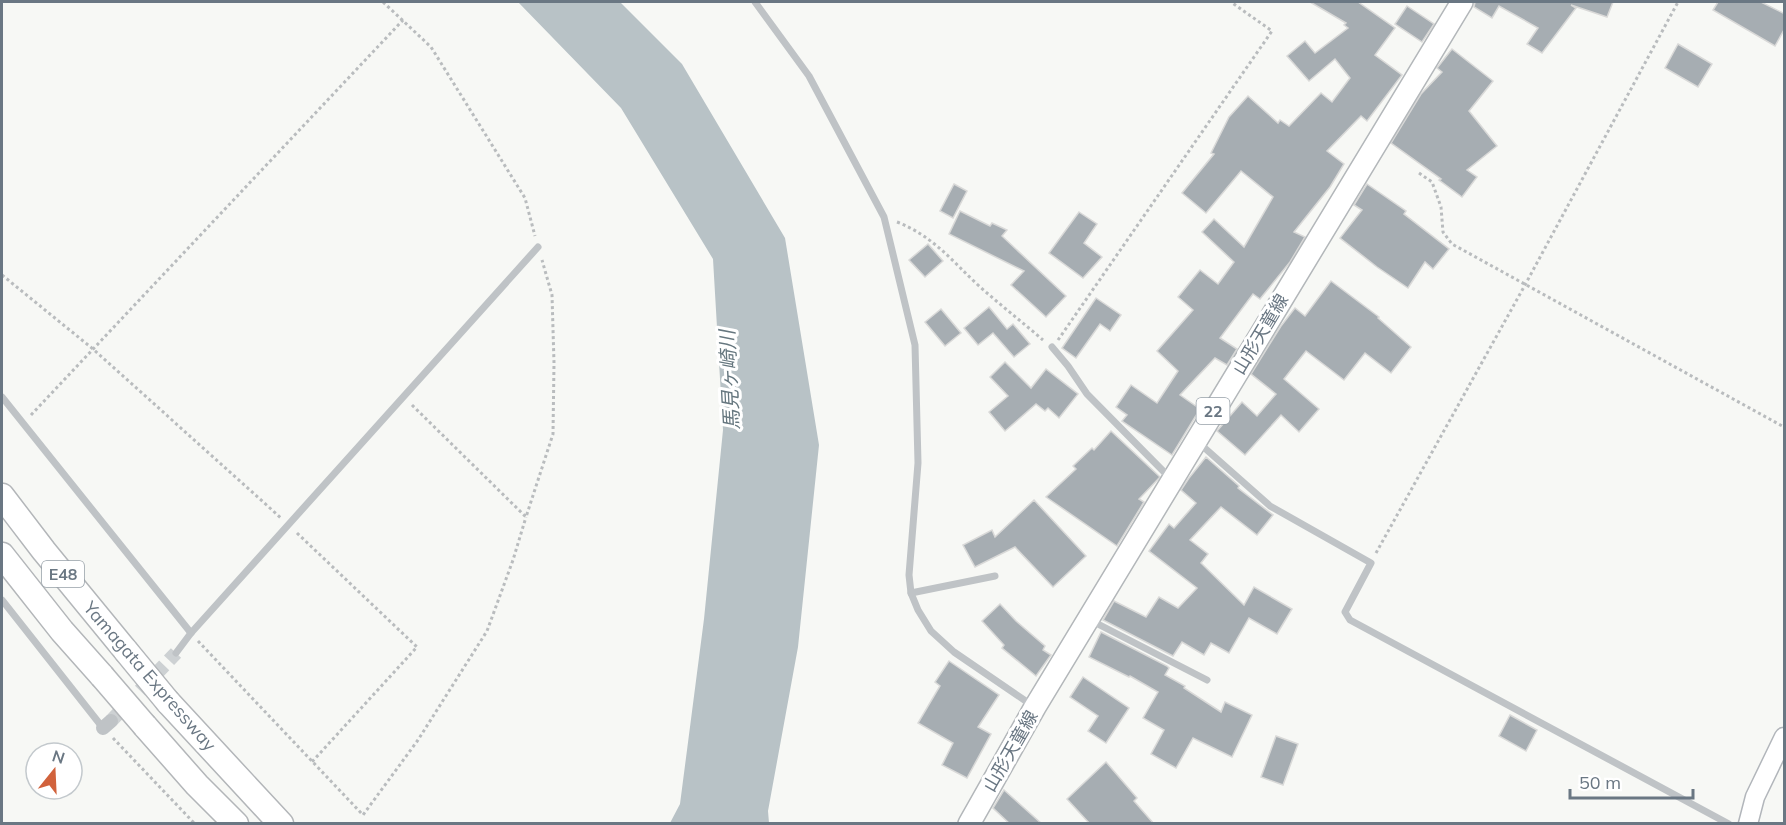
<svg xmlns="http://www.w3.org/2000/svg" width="1786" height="825" font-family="Mulish,'Noto Sans JP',sans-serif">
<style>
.water{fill:#b8c2c6}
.building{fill:#a6adb2;stroke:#d9d9d8;stroke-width:1.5}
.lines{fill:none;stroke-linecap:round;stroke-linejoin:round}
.street-tunnel{stroke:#cdd1d3;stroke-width:14;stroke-dasharray:14 7;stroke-linecap:butt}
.secondary-casing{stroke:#b2b6bb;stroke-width:21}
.primary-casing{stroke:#b3b7ba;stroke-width:24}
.highway-casing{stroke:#b3b6b9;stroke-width:27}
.path{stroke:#b9bcbe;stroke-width:3;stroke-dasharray:3 3;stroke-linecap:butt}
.lane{stroke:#bfc3c6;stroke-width:7}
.street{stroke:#bfc3c6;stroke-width:14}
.secondary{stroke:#fff;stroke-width:18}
.primary{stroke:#fff;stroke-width:21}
.highway{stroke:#fff;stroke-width:24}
.highway-bridge-casing{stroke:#b3b6b9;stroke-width:27;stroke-linecap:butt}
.highway-bridge{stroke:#fff;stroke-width:24}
.labels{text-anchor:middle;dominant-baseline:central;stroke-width:6;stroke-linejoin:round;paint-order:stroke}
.shield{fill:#fff;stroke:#97a0a8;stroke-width:1.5}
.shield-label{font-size:16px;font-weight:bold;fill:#6a7783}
.street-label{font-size:18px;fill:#6a7783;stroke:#fff}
.water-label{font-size:20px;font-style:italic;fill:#66777f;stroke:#fff}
</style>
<rect width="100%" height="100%" fill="#f7f8f5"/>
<polygon class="water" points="518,2 620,2 682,64 785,238 819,445 798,647 768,811 769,823 670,823 680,804 704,619 723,430 713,259 621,108"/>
<g class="building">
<polygon points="1310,2 1358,2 1395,28 1375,55 1402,75 1367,121 1361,116 1327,151 1344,164 1330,187 1294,232 1305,237 1290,262 1260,299 1253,294 1220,338 1237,349 1227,365 1215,358 1180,395 1200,409 1172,455 1122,421 1127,415 1116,407 1131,385 1157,403 1178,371 1157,351 1193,310 1178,297 1200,270 1218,284 1234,262 1202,232 1214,219 1244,247 1273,197 1241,171 1206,213 1182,193 1214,154 1211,153 1229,117 1248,96 1278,123 1280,120 1289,126 1321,93 1332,102 1350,78 1335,59 1309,81 1287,56 1305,41 1315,53 1348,28 1344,25 1346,23"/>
<polygon points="1475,2 1613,2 1607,17 1571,5 1576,8 1542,53 1527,44 1538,28 1499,6 1492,18 1474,7"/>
<polygon points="1718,2 1761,2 1785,14 1785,28 1775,46 1713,10"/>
<polygon points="1407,6 1434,24 1422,42 1395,24"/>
<polygon points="1678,44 1712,64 1698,87 1665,68"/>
<polygon points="1452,49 1493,81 1469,111 1497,146 1467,170 1477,177 1462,197 1439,180 1441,179 1391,143 1421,94 1442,72 1437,68"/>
<polygon points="954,184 967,191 953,218 940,211"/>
<polygon points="1367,184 1406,211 1404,214 1449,249 1433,269 1425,262 1408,288 1377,267 1340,238 1362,210 1354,205"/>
<polygon points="960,211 990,226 992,223 1007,230 1002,236 1066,296 1046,317 1011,285 1024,271 949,234"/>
<polygon points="1079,212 1097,224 1084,243 1102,257 1083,278 1049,253"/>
<polygon points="928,244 943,261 925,277 909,260"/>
<polygon points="1331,281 1379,317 1378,318 1411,347 1391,373 1365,353 1344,380 1306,351 1284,379 1319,409 1299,432 1281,415 1245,455 1217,431 1242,402 1257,416 1276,394 1251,374 1281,326 1295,308 1305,316"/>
<polygon points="1096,298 1121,315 1110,331 1100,324 1076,358 1062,348"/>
<polygon points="989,307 1007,329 1013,324 1030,344 1014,357 993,333 978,345 964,328"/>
<polygon points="941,309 961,333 945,346 925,322"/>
<polygon points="1005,362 1031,388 1046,369 1078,394 1059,418 1048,408 1045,411 1036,404 1005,431 989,412 1008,396 990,377"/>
<polygon points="1111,431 1160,477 1139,499 1144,502 1117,546 1046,497 1076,469 1073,466 1092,448 1094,450"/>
<polygon points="1206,457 1239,486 1238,488 1273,515 1257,535 1221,507 1190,540 1208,554 1201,563 1244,605 1254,587 1292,609 1277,634 1249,618 1229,653 1211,643 1204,655 1182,642 1173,656 1103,620 1114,601 1146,617 1159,597 1178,608 1197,588 1149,551 1169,524 1174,528 1196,503 1181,490 1189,478"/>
<polygon points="1034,500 1086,556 1053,587 1015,547 975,567 963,545 992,530 995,537"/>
<polygon points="1000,604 1016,621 1045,646 1043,650 1051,655 1036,676 1002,648 1004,645 982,621"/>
<polygon points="1101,632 1167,666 1169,668 1165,675 1185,686 1184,688 1221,712 1225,702 1252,715 1232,757 1193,738 1176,768 1151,754 1164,730 1143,718 1158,692 1130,676 1129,677 1089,657"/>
<polygon points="949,661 999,695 978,727 991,734 967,778 942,765 953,743 918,723 940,686 935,682"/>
<polygon points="1083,677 1129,708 1106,743 1088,731 1098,716 1070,697"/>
<polygon points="1510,715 1537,730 1526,751 1499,736"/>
<polygon points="1276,736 1298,744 1283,785 1261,777"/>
<polygon points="1106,762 1137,798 1134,801 1154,824 1090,824 1067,799"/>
<polygon points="1004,790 1042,824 1010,824 993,808"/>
</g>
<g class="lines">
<polyline class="street-tunnel" points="111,721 176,653"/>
<defs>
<polyline id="secondary" points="1748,824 1755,797 1784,737"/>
<polyline id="primary" points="969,824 1035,707 1462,2"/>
<g id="highway">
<polyline points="2,496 44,551 126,651"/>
<polyline points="2,555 62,631 102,676"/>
<polyline points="168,702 281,824"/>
<polyline points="145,726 197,785 236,824"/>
</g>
</defs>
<use href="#secondary" class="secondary-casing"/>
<use href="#primary" class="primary-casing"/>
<use href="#highway" class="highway-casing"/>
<g class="path">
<polyline points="383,2 431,47 525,198 535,236"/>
<polyline points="1419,173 1432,182 1441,207 1443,232 1452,244 1784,427"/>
<path d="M897 222C933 236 951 260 978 285 999 304 1021 321 1043 340"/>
<polyline points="2,275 93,349 281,518"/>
<polyline points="1058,340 1272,31 1231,2"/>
<polyline points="412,405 526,517 553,434 554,363 552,295 542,260"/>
<polyline points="31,415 403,20"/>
<polyline points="297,533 417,647 311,763"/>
<polyline points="1376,553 1525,285 1678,2"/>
<polyline points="198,641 363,815 418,740 487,631 513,560 526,517"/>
<polyline points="113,738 195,824"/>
</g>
<g class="lane">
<polyline points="755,2 809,76 884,217 915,345 918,463 909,575 911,593 918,610 931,631 954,652 1033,706"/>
<polyline points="1052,347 1068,366 1087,394 1170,478"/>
<polyline points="2,397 191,633"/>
<polyline points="1199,443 1270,506 1371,563 1345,612 1350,620 1729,824"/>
<polyline points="911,593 995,576"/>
<polyline points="2,600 103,728"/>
<polyline points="1092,621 1207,680"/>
<polyline points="176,653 191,633 538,247"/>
</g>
<polyline class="street" points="103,728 111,721"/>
<use href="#secondary" class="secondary"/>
<use href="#primary" class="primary"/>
<use href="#highway" class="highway"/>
<defs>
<g id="highway-bridge">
<polyline points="126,651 168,702"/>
<polyline points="102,676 145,726"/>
</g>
</defs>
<use href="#highway-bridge" class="highway-bridge-casing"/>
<use href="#highway-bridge" class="highway-bridge"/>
</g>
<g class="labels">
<g class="shield">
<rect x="1196.5" y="398" width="33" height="26" rx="4.5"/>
<rect x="42" y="561" width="42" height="26" rx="4.5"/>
</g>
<g class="shield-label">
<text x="1213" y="411">22</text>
<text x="63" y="574">E48</text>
</g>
<g class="street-label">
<text transform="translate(1260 334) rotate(-59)">山形天童線</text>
<text transform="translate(150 676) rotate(49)">Yamagata Expressway</text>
<text transform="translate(1010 751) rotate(-60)">山形天童線</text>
</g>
<g class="water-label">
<text transform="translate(729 380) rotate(-93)">馬見ヶ崎川</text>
</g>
</g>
<rect width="1786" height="825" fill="none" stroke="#6a7783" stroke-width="6"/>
<g transform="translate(54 771) rotate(18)"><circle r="28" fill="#ffffff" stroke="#c3c9cd" stroke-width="1.5"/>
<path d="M0-4.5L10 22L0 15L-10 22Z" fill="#d1623c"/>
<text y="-9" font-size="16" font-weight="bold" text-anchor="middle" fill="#6a7783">N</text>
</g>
<path d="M1570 789v9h123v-9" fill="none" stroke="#6a7783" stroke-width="3"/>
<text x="1579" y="789" font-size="18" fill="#6a7783" stroke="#ffffff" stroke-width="4.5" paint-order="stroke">50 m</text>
</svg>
